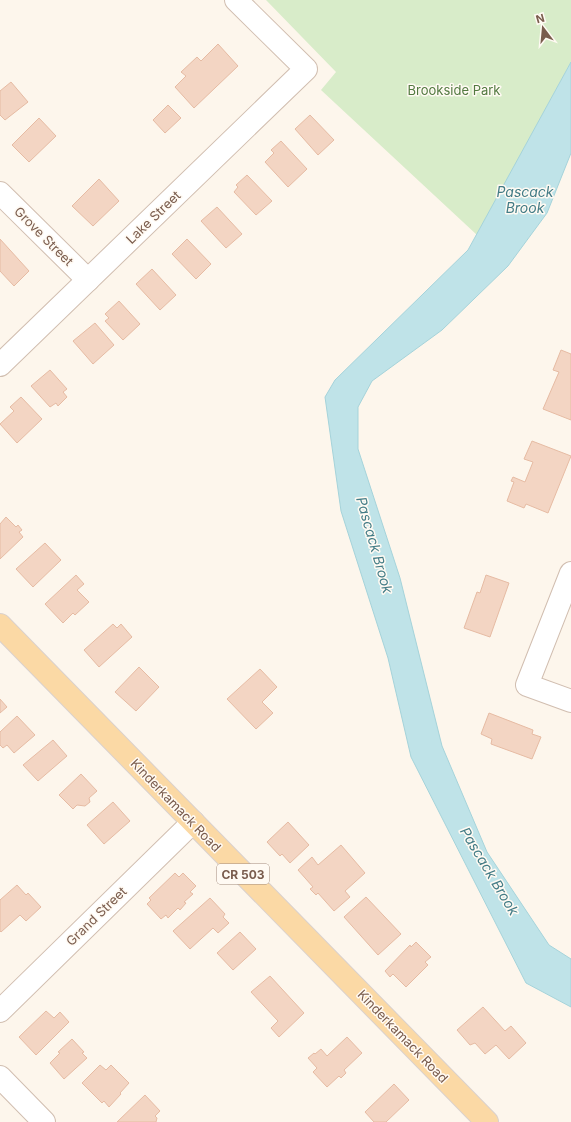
<svg xmlns="http://www.w3.org/2000/svg" width="571" height="1122" font-family="Inter,sans-serif">
<style>
.green{fill:#d8ecc9}
.water{fill:#bfe3e8;stroke:#a5d3da}
.building{fill:#f3d5c3;stroke:#e6bba3}
.lines{fill:none;stroke-linecap:round;stroke-linejoin:round}
.minor-casing{stroke:#d1beb0;stroke-width:24}
.major-casing{stroke:#dad1cd;stroke-width:24}
.minor{stroke:#fff;stroke-width:22}
.major{stroke:#fbd9a5;stroke-width:22}
.labels{text-anchor:middle;dominant-baseline:central;stroke-width:3;stroke-linejoin:round;paint-order:stroke}
.shield{fill:#fffaf3;stroke:#a28b7f;stroke-width:1}
.shield-label{font-size:12px;font-weight:bold;fill:#7a5c4d}
.park-label{font-size:13px;fill:#537a41;stroke:#fffaf3}
.street-label{font-size:13px;fill:#7a5c4d;stroke:#fffaf3}
.water-label{font-size:14px;font-style:italic;fill:#437c86;stroke:#fffaf3}
</style>
<rect width="100%" height="100%" fill="#fdf6ec"/>
<polygon class="green" points="266,0 571,0 571,62 477,235 321,90 336,72"/>
<polygon class="water" points="571,62 571,153 547,213 508,266 442,330 372,381 358,407 358,449 400,578 442,746 487,852 549,945 571,959 571,1007 526,983 411,757 388,658 341,511 325,397 335,380 468,250"/>
<g class="building">
<polygon points="218,44 238,66 194,108 175,87 186,76 181,72 197,57 201,61"/>
<polygon points="11,82 28,102 5,120 0,115 0,91"/>
<polygon points="168,105 181,118 165,133 153,120"/>
<polygon points="310,115 334,140 318,155 295,129"/>
<polygon points="39,118 56,136 29,162 12,145"/>
<polygon points="281,141 307,169 288,187 265,162 274,153 271,150"/>
<polygon points="247,175 272,201 256,215 234,192 238,187 236,185"/>
<polygon points="99,179 119,201 93,226 72,206"/>
<polygon points="217,207 242,234 226,248 201,221"/>
<polygon points="0,239 29,271 14,286 0,271"/>
<polygon points="187,239 211,264 196,279 172,254"/>
<polygon points="152,269 176,295 160,310 136,284"/>
<polygon points="119,301 140,324 123,340 105,321 109,318 105,314"/>
<polygon points="95,323 114,345 93,364 73,341"/>
<polygon points="561,350 571,354 571,420 543,409 559,372 553,370"/>
<polygon points="50,370 67,389 63,392 67,397 58,406 56,403 50,407 31,386"/>
<polygon points="21,397 42,419 17,443 0,424 14,411 10,407"/>
<polygon points="532,441 571,456 548,513 526,504 524,508 507,501 514,482 511,481 513,477 525,482 533,462 524,459"/>
<polygon points="6,517 16,527 18,525 22,530 19,532 23,537 0,559 0,524"/>
<polygon points="45,543 61,560 33,587 16,569"/>
<polygon points="76,575 84,584 77,590 89,602 75,615 73,613 63,623 45,604"/>
<polygon points="486,575 509,583 490,637 464,628 477,592 480,593"/>
<polygon points="113,624 117,628 121,624 132,637 99,667 84,650"/>
<polygon points="139,667 159,687 136,711 115,692"/>
<polygon points="260,669 277,687 262,702 273,713 256,729 227,699"/>
<polygon points="0,699 7,707 0,713"/>
<polygon points="489,713 533,730 532,734 541,737 532,759 491,744 492,739 481,734"/>
<polygon points="17,716 35,735 14,753 7,745 3,748 0,745 0,732"/>
<polygon points="53,740 67,756 38,781 23,765"/>
<polygon points="81,774 97,791 89,798 90,802 85,806 77,805 73,809 59,795"/>
<polygon points="113,802 130,821 104,844 87,825"/>
<polygon points="288,822 309,845 290,863 282,854 280,856 267,842"/>
<polygon points="341,845 365,873 345,891 350,897 334,911 318,893 316,895 310,889 313,887 298,870 312,857 318,865"/>
<polygon points="175,873 179,877 183,873 196,886 190,892 193,894 184,902 186,903 180,910 178,908 168,918 166,915 161,919 147,904 151,900 149,898"/>
<polygon points="17,885 26,895 28,893 41,907 26,921 20,915 1,932 0,931 0,900"/>
<polygon points="366,897 401,934 378,955 344,917"/>
<polygon points="210,898 225,914 223,917 229,923 218,933 213,928 190,949 173,931"/>
<polygon points="240,932 256,949 233,970 217,953"/>
<polygon points="416,942 431,957 425,962 428,965 406,987 393,974 390,977 385,971 410,945 411,947"/>
<polygon points="270,976 304,1013 279,1037 271,1028 278,1021 251,992"/>
<polygon points="483,1007 505,1031 511,1026 526,1043 509,1059 496,1045 485,1054 475,1043 470,1045 457,1030"/>
<polygon points="46,1011 54,1018 60,1012 69,1022 36,1055 19,1037"/>
<polygon points="347,1037 362,1053 344,1070 346,1073 341,1078 339,1076 327,1087 313,1072 317,1068 308,1058 314,1053 315,1054 321,1049 327,1056"/>
<polygon points="72,1039 84,1052 82,1053 87,1058 64,1079 50,1063 60,1053 58,1052"/>
<polygon points="100,1065 106,1070 111,1065 129,1083 120,1093 121,1094 109,1107 104,1101 102,1103 82,1083"/>
<polygon points="394,1084 409,1100 386,1122 374,1122 365,1112"/>
<polygon points="145,1095 160,1111 155,1116 157,1118 156,1122 117,1122"/>
</g>
<g class="lines">
<defs>
<g id="minor">
<polyline points="0,193 88,280"/>
<polyline points="0,365 306,69 236,0"/>
<polyline points="571,573 527,685 571,701"/>
<polyline points="0,1011 193,822"/>
<polyline points="0,1077 44,1122"/>
</g>
<polyline id="major" points="0,625 487,1122"/>
</defs>
<use href="#minor" class="minor-casing"/>
<use href="#major" class="major-casing"/>
<use href="#minor" class="minor"/>
<use href="#major" class="major"/>
</g>
<g class="labels">
<rect class="shield" x="217" y="864" width="52" height="20" rx="3"/>
<g class="shield-label">
<text x="243" y="874">CR 503</text>
</g>
<g class="park-label">
<text x="454" y="90">Brookside Park</text>
</g>
<g class="street-label">
<text transform="translate(153 217) rotate(-44)">Lake Street</text>
<text transform="translate(44 236) rotate(45)">Grove Street</text>
<text transform="translate(176 805) rotate(46)">Kinderkamack Road</text>
<text transform="translate(96 916) rotate(-44)">Grand Street</text>
<text transform="translate(403 1036) rotate(46)">Kinderkamack Road</text>
</g>
<g class="water-label">
<text x="525" y="191">Pascack<tspan x="525" dy="16">Brook</tspan></text>
<text transform="translate(375 545) rotate(74)">Pascack Brook</text>
<text transform="translate(490 871) rotate(59)">Pascack Brook</text>
</g>
</g>
<g transform="translate(543 28) rotate(344)" stroke="#fffaf3" stroke-width="3" paint-order="stroke">
<path d="M0-3L7 15L0 10L-7 15Z" fill="#7a5c4d"/>
<text y="-6" font-size="11" font-weight="bold" text-anchor="middle" fill="#7a5c4d">N</text>
</g>
</svg>
